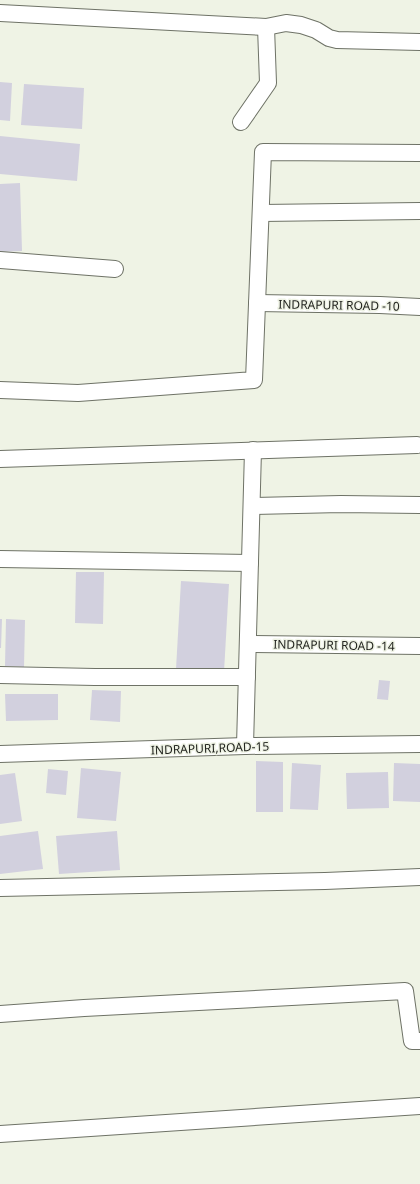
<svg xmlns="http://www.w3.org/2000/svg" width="420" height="1184" font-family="'Noto Sans',sans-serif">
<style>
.building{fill:#d2d0de}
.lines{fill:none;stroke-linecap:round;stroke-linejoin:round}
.minor-casing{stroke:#6e7266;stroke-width:18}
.minor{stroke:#fff;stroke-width:16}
.labels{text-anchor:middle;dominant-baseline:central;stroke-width:3;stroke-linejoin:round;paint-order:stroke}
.street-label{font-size:12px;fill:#232520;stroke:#eff3e5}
</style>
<rect width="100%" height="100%" fill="#eff3e5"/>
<g class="building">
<polygon points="0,82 12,83 10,121 0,120"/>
<polygon points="24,84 84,88 82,129 21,125"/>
<polygon points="0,136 80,144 77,181 0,174"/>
<polygon points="20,183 22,251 0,252 0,184"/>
<polygon points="76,572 104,572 103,624 75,623"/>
<polygon points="181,581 229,584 224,672 176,669"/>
<polygon points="0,619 2,619 1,648 0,648"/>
<polygon points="6,619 25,620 24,667 5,666"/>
<polygon points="379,680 390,681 388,700 377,699"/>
<polygon points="92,690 121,691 120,722 90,720"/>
<polygon points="5,694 58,694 58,720 6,721"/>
<polygon points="256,761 283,762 283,812 256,812"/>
<polygon points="292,763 321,765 318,810 290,809"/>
<polygon points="394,763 420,764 420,802 393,801"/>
<polygon points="81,768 121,772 116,821 77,818"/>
<polygon points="48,769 68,771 66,795 46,793"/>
<polygon points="388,772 389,808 347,809 346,773"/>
<polygon points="15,773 22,821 0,824 0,775"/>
<polygon points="38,831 43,869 0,874 0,836"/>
<polygon points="117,831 120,870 59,874 56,836"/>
</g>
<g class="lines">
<defs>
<g id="minor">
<polyline points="0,13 266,27 286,23 301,25 316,30 329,38 337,40 420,42"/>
<polyline points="241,122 268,83 266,27"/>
<polyline points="261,213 420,211"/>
<polyline points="0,260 115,269"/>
<polyline points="257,303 380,305 420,307"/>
<polyline points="0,390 78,393 254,380 263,152 420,153"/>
<polyline points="0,459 417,445"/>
<polyline points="252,506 341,504 420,505"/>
<polyline points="0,559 250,563"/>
<polyline points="248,644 420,646"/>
<polyline points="0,675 95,677 247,677"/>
<polyline points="245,746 253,450"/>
<polyline points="0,754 245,746 420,744"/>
<polyline points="0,888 325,881 420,877"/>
<polyline points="0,1014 84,1008 405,991 412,1041 420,1041"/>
<polyline points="0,1134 420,1106"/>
</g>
</defs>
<use href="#minor" class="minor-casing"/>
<use href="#minor" class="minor"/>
</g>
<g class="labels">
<g class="street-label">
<text transform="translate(339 305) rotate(1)">INDRAPURI ROAD -10</text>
<text transform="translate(334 645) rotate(1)">INDRAPURI ROAD -14</text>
<text transform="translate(210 748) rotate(-2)">INDRAPURI,ROAD-15</text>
</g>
</g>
</svg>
